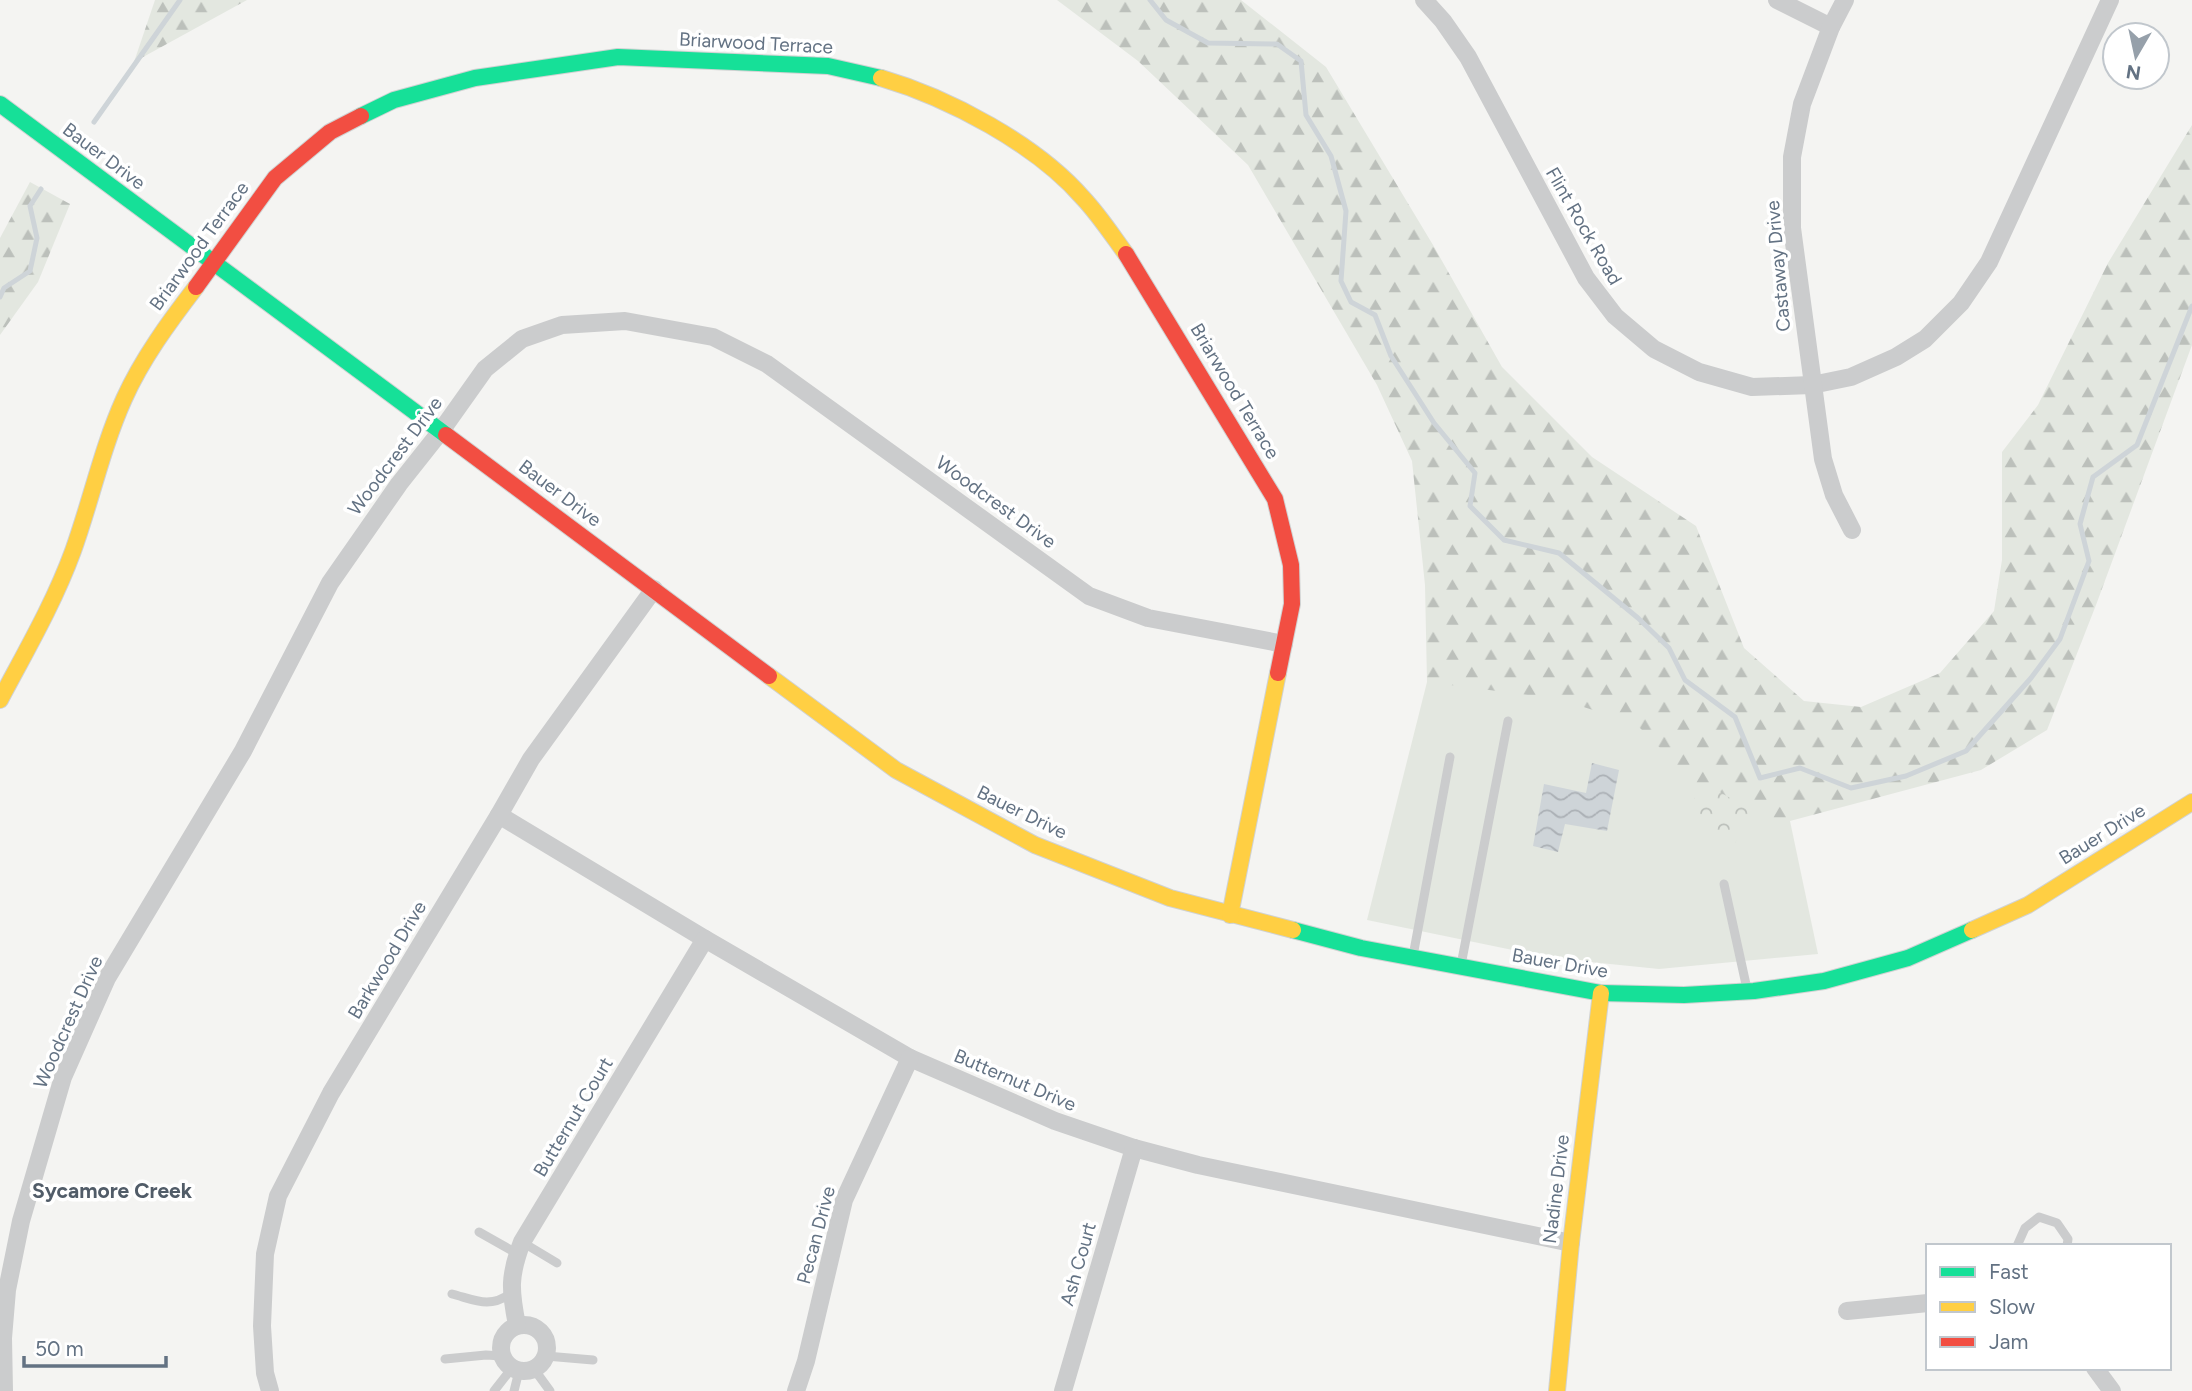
<svg xmlns="http://www.w3.org/2000/svg" width="2192" height="1391" font-family="Figtree,sans-serif">
<style>
.grass{fill:#e3e7e0}
.forest{fill:url(#forest-firs)}
.park{fill:url(#park-crowns)}
.water{fill:url(#water-waves)}
.lines{fill:none;stroke-linecap:round;stroke-linejoin:round}
.stream{stroke:#ced4d8;stroke-width:5}
.fast-casing{stroke:#d0d2d2;stroke-width:18}
.slow-casing{stroke:#d0d2d2;stroke-width:18}
.jam-casing{stroke:#d0d2d2;stroke-width:18}
.lane{stroke:#cbcccd;stroke-width:9}
.street{stroke:#cbcccd;stroke-width:18}
.fast{stroke:#16e098;stroke-width:16}
.slow{stroke:#ffcf43;stroke-width:16}
.jam{stroke:#f24e42;stroke-width:16}
.labels{text-anchor:middle;dominant-baseline:central;stroke-width:7;stroke-linejoin:round;paint-order:stroke}
.street-label{font-size:19px;fill:#637283;stroke:#fff}
.neighbourhood-label{font-size:21px;font-weight:bold;fill:#515c68;stroke:#fff}
</style>
<defs>
<pattern id="forest-firs" width="22" height="20" patternUnits="userSpaceOnUse" patternTransform="scale(1.75)"><rect width="22" height="20" fill="#e3e7e0"/><path d="M5 1l3.5 6h-7zM16 11l3.5 6h-7z" fill="#bcc0bb"/></pattern>
<pattern id="park-crowns" width="20" height="18" patternUnits="userSpaceOnUse" patternTransform="scale(1.75)"><rect width="20" height="18" fill="#e3e7e0"/><path d="M2 6a3 3 0 1 1 6 0M12 15a3 3 0 1 1 6 0" fill="none" stroke="#bcc0bb"/></pattern>
<pattern id="water-waves" width="16" height="10" patternUnits="userSpaceOnUse" patternTransform="scale(1.75)"><rect width="16" height="10" fill="#ced4d8"/><path d="M0 5q4-4 8 0t8 0" fill="none" stroke="#abb0b5"/></pattern>
</defs>
<rect width="100%" height="100%" fill="#f4f4f2"/>
<polygon class="grass" points="1505,648 1731,761 1790,821 1818,954 1659,969 1551,958 1367,920 1427,682"/>
<g class="forest">
<polygon points="155,0 247,0 134,62"/>
<polygon points="1057,0 1241,0 1326,67 1433,245 1502,367 1592,457 1696,526 1744,648 1804,701 1861,707 1940,673 1994,611 2002,560 2002,452 2038,405 2108,263 2192,125 2192,345 2096,605 2047,730 1981,770 1790,821 1744,815 1707,795 1636,724 1559,699 1427,682 1425,585 1412,461 1377,385 1248,165 1138,61"/>
<polygon points="30,182 70,204 38,282 0,335 0,238"/>
</g>
<polygon class="park" points="1704,783 1751,810 1735,843 1717,838 1685,814"/>
<polygon class="water" points="1592,763 1619,770 1607,831 1565,824 1558,852 1533,846 1544,784 1586,793"/>
<g class="lines">
<g class="stream">
<polyline points="1150,0 1166,20 1208,43 1277,44 1301,61 1306,115 1331,156 1346,211 1341,281 1351,302 1375,315 1391,356 1434,423 1475,473 1470,506 1504,540 1559,553 1638,618 1669,648 1685,680 1735,717 1760,778 1800,768 1851,788 1906,776 1966,751 2031,678 2060,639 2089,561 2080,524 2093,477 2137,445 2192,306"/>
<polyline points="94,122 180,0"/>
<polyline points="0,297 4,288 30,271 37,238 30,206 41,189"/>
</g>
<defs>
<g id="fast">
<polyline points="0,104 446,435"/>
<polyline points="361,116 394,100 475,78 618,57 828,66 881,78"/>
<polyline points="1293,930 1361,948 1601,993 1684,995 1754,991 1824,981 1908,958 1972,930"/>
</g>
<g id="slow">
<path d="M881 78C949 98 1036 144 1083 198 1099 215 1112 235 1126 254"/>
<polyline points="769,676 896,770 1035,845 1170,898 1293,930"/>
<path d="M0 700C26 651 54 603 73 551 91 501 102 448 124 399 142 359 169 322 196 287"/>
<polyline points="1230,915 1278,673"/>
<polyline points="1972,930 2028,905 2192,802"/>
<polyline points="1557,1391 1571,1243 1601,993"/>
</g>
<g id="jam">
<polyline points="1126,254 1275,499 1291,565 1292,604 1278,673"/>
<polyline points="196,287 275,178 330,132 361,116"/>
<polyline points="446,435 769,676"/>
</g>
</defs>
<use href="#fast" class="fast-casing"/>
<use href="#slow" class="slow-casing"/>
<use href="#jam" class="jam-casing"/>
<g class="lane">
<polyline points="1724,884 1747,989"/>
<polyline points="1413,956 1450,757"/>
<polyline points="1461,965 1508,721"/>
<polyline points="479,1232 518,1254"/>
<polyline points="522,1242 557,1263"/>
<polyline points="2017,1246 2025,1228 2039,1217 2057,1223 2068,1239 2067,1246"/>
<path d="M452 1294C475 1300 490 1309 511 1293"/>
<polyline points="546,1356 593,1360"/>
<polyline points="445,1359 486,1355 502,1356"/>
<polyline points="534,1369 550,1391"/>
<polyline points="494,1391 512,1368"/>
<polyline points="514,1391 519,1371"/>
</g>
<g class="street">
<polyline points="1424,0 1443,21 1468,57 1586,278 1615,316 1654,349 1699,372 1752,387 1812,385 1851,377 1896,357 1925,339 1961,303 1989,262 2110,0"/>
<polyline points="1777,0 1831,27"/>
<polyline points="1845,0 1831,27 1802,104 1792,157 1792,228 1823,459 1834,495 1852,530"/>
<polyline points="499,815 705,939 910,1058 1055,1121 1134,1148 1198,1165 1571,1243"/>
<polyline points="1847,1311 1928,1303"/>
<circle cx="524" cy="1348" r="23"/>
<path d="M517 1325C510 1290 509 1276 522 1242L705 939"/>
<polyline points="2095,1368 2112,1391"/>
<polyline points="4,1391 3,1338 7,1290 21,1221 63,1077 107,978 243,751 330,583 399,484 441,431 485,369 522,339 562,325 625,321 713,337 767,364 1089,596 1148,618 1284,644"/>
<polyline points="270,1391 265,1373 262,1326 265,1254 278,1196 331,1093 499,815 531,759 654,589"/>
<polyline points="796,1391 806,1361 844,1200 910,1058"/>
<polyline points="1063,1391 1134,1148"/>
</g>
<use href="#fast" class="fast"/>
<use href="#slow" class="slow"/>
<use href="#jam" class="jam"/>
</g>
<g class="labels">
<g class="street-label">
<text transform="translate(756 43) rotate(3)">Briarwood Terrace</text>
<text transform="translate(104 156) rotate(37)">Bauer Drive</text>
<text transform="translate(1584 226) rotate(60)">Flint Rock Road</text>
<text transform="translate(199 246) rotate(-54)">Briarwood Terrace</text>
<text transform="translate(1778 266) rotate(-95)">Castaway Drive</text>
<text transform="translate(1235 391) rotate(59)">Briarwood Terrace</text>
<text transform="translate(395 456) rotate(-53)">Woodcrest Drive</text>
<text transform="translate(560 493) rotate(37)">Bauer Drive</text>
<text transform="translate(996 502) rotate(36)">Woodcrest Drive</text>
<text transform="translate(1022 812) rotate(26)">Bauer Drive</text>
<text transform="translate(2102 834) rotate(-32)">Bauer Drive</text>
<text transform="translate(387 960) rotate(-59)">Barkwood Drive</text>
<text transform="translate(1560 963) rotate(10)">Bauer Drive</text>
<text transform="translate(68 1022) rotate(-66)">Woodcrest Drive</text>
<text transform="translate(1015 1080) rotate(23)">Butternut Drive</text>
<text transform="translate(573 1117) rotate(-59)">Butternut Court</text>
<text transform="translate(1556 1189) rotate(-83)">Nadine Drive</text>
<text transform="translate(816 1235) rotate(-75)">Pecan Drive</text>
<text transform="translate(1078 1264) rotate(-74)">Ash Court</text>
</g>
<g class="neighbourhood-label">
<text x="112" y="1190">Sycamore Creek</text>
</g>
</g>
<rect x="1926" y="1244" width="245" height="126" fill="#ffffff" stroke="#c1c7cd" stroke-width="2"/>
<rect x="1940" y="1267" width="35" height="10" fill="#16e098" stroke="#c1c7cd" stroke-width="2"/>
<text x="1989" y="1279" font-size="21" fill="#637283">Fast</text>
<rect x="1940" y="1302" width="35" height="10" fill="#ffcf43" stroke="#c1c7cd" stroke-width="2"/>
<text x="1989" y="1314" font-size="21" fill="#637283">Slow</text>
<rect x="1940" y="1337" width="35" height="10" fill="#f24e42" stroke="#c1c7cd" stroke-width="2"/>
<text x="1989" y="1349" font-size="21" fill="#637283">Jam</text>
<g transform="translate(2136 56) rotate(189)"><circle r="33" fill="#ffffff" stroke="#c1c7cd" stroke-width="2"/>
<path d="M0-5L12 26L0 18L-12 26Z" fill="#96a0aa"/>
<text y="-10" font-size="19" font-weight="bold" text-anchor="middle" fill="#637283">N</text>
</g>
<path d="M24 1356v10h142v-10" fill="none" stroke="#637283" stroke-width="3.5"/>
<text x="35" y="1356" font-size="21" fill="#637283" stroke="#ffffff" stroke-width="5" paint-order="stroke">50 m</text>
</svg>
